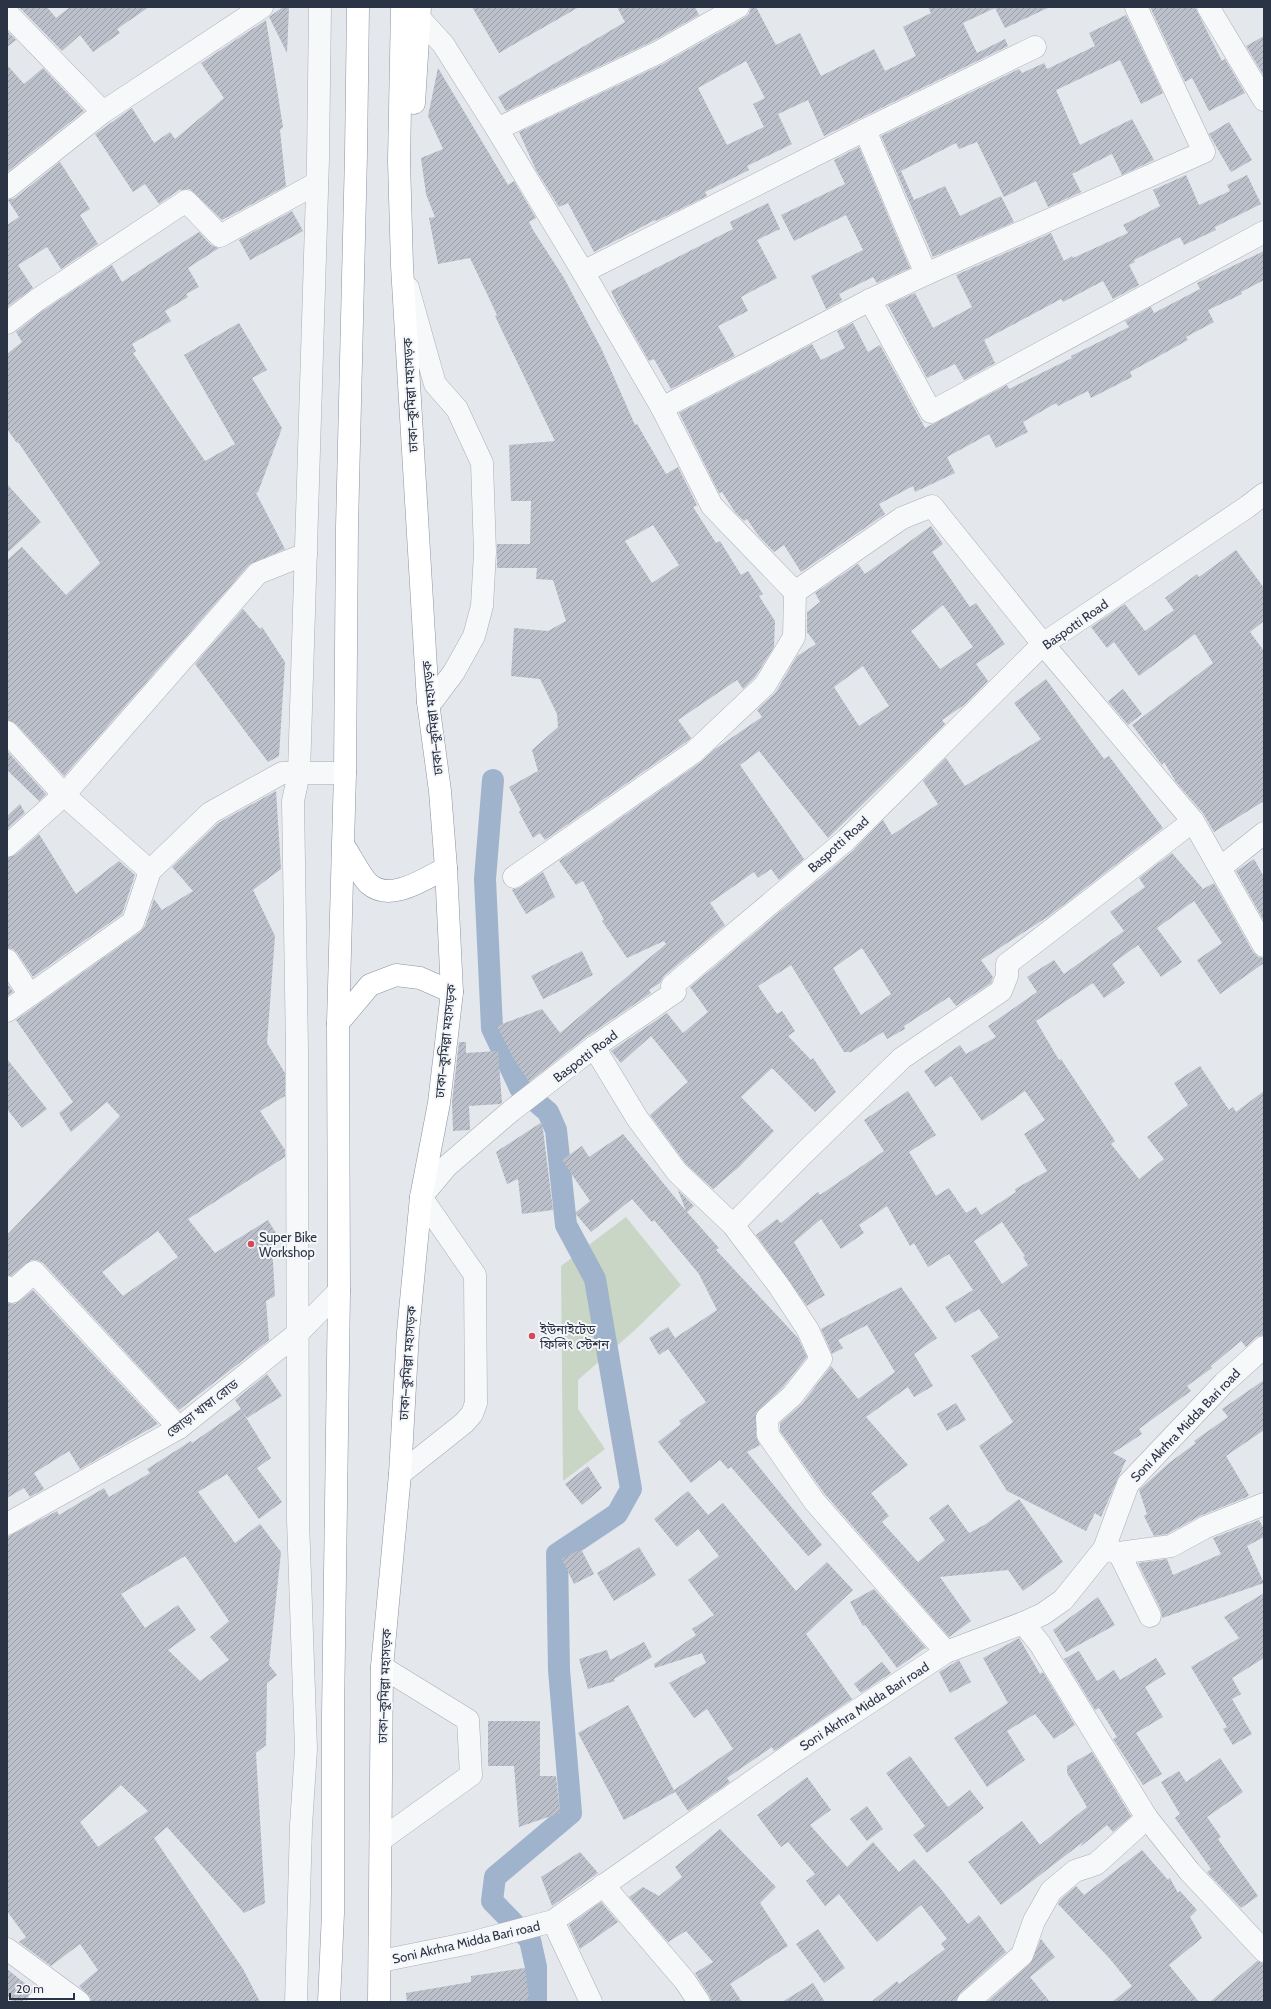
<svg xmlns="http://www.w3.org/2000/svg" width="1271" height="2009" font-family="Cabin,'Noto Sans Bengali',sans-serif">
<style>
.grass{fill:#c9d6c5}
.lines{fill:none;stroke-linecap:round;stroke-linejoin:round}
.canal{stroke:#9fb4cc;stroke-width:22}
.building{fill:url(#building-hatch);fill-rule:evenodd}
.minor-casing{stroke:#a9aeb7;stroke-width:23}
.highway-casing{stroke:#8b94a3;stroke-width:23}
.minor{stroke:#f7f8fa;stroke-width:22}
.highway{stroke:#fff;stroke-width:22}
.poi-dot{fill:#d1495b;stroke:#f4f6f9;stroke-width:1.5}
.labels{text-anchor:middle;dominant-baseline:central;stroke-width:4;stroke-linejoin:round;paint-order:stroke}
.street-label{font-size:13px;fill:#2b3445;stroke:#f4f6f9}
.poi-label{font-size:13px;fill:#2b3445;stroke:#f4f6f9;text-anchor:start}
</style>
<defs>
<pattern id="building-hatch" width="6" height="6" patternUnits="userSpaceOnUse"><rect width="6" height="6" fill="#bbc0ca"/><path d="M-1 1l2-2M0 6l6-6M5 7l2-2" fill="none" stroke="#989da6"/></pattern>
</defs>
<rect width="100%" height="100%" fill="#e4e7ec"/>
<polygon class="grass" points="626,1217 681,1285 636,1329 578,1380 578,1409 605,1449 563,1481 561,1266"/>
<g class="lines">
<polyline class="canal" points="493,780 485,879 492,1028 520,1088 548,1112 556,1130 566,1225 595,1279 631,1489 617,1514 557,1554 559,1670 571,1813 495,1877 492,1901 530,1940 536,1967 536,2002"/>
</g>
<g class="building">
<polygon points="19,7 47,7 56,18 70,7 149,7 117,29 120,33 93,52 80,35 62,51"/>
<polygon points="283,7 289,7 287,53 269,17"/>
<polygon points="472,7 579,7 499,53"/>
<polygon points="617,7 695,7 699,15 651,42 506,111 498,97 625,22"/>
<path d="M751 7H756L776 45 800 33 821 76 874 49 885 71 916 56 903 27 931 13 928 7H1050L1005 28 995 8 963 23 977 53 1005 39 1008 46 824 136 808 100 778 114 792 144 747 166 749 170 705 192 707 196 656 221 655 220 594 252 568 203 559 207 536 170 519 132 663 64 744 18 749 14ZM746 61 765 98 753 104 764 127 727 145 698 88Z"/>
<polygon points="1150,7 1195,7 1222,61 1225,59 1245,93 1209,111 1192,78 1185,82"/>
<polygon points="1126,15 1163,93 1141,104 1120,60 1056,90 1080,145 1132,119 1154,160 1122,175 1112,154 1072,174 1081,192 1048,207 1036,181 1004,197 977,142 959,149 956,143 901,171 914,200 945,186 960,216 1001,196 1014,222 933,257 881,136 1019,69 1022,73 1044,63 1047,69 1095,46 1089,33"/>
<polygon points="266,20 283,127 280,130 286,186 222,220 190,189 179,190 159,204 145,184 133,192 95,134 132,108 154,143 170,132 175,139 224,98 201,63"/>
<polygon points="7,31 16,40 7,47"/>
<polygon points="1264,36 1264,76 1246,46"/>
<polygon points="7,65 24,84 43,68 84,111 7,172"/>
<path d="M438 68 508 185 514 181 536 218 529 222 533 230 564 278 602 350 635 425 637 424 666 474 678 467 697 505 693 507 716 543 720 541 741 575 748 571 763 594 759 596 775 621 774 647 755 677 743 689 737 680 678 720 691 738 686 742 545 840 540 833 533 838 519 812 521 810 509 787 538 771 532 750 558 727 557 714 540 679 511 676 514 628 548 631 566 621 553 580 536 579 537 568H497V544H530L531 501H511L509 445 555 441 495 316 497 315 470 258 438 264 429 218 435 217 426 194 421 158 443 149 428 116ZM653 525 679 565 652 583 625 541Z"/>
<polygon points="1229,122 1252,160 1231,172 1209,134"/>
<polygon points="859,147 910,268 877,283 873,277 839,294 842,300 826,309 811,276 863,250 846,215 794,241 781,215 845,184 834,160"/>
<polygon points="60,162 90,209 80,215 98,244 61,269 47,247 18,265 33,288 7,307 7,225 19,217 8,200 15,198"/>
<polygon points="1186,175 1199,205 1230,191 1227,185 1247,175 1261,204 1215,227 1216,230 1184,245 1180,237 1134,260 1135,262 1129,265 1139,285 1113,299 1103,281 1063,302 1061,299 984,340 995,363 964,380 955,364 927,378 888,305 915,293 933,328 972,307 956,275 1051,233 1064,261 1072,256 1073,258 1128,233 1123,225 1160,206 1153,190"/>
<polygon points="768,203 780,229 757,240 777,278 741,297 748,311 718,326 735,356 671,389 654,359 649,361 622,314 611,291 733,229 730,222"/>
<polygon points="292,211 303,231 250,260 239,240"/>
<polygon points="199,232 211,245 219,248 188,268 199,287 186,294 188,297 165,311 171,321 132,344 136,351 133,353 205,461 235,444 184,355 239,323 267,370 252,378 282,428 258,492 256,493 285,549 249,565 64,776 16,724 7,720 7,560 22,547 66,595 100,563 18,442 17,443 7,429 7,354 22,342 16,332 44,310 112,265 122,282"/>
<polygon points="1264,251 1264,280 1241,292 1242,294 1208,310 1214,322 1186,337 1188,340 1130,372 1132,377 1091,398 1088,391 1058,406 1056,403 1023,422 1028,432 996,448 989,434 947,457 955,473 915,492 913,486 879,504 885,514 801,572 784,545 774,552 758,535 747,519 744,521 735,512 722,492 719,493 679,413 812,344 821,360 845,348 837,331 853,323 868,352 880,345 925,428 1007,385 1009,389 1072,358 1071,356 1129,327 1125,321 1151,307 1154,313 1200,289 1197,283"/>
<polygon points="7,484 41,522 7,553"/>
<path d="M931 526 943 544 932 552 970 607 976 603 1005 644 976 664 988 681 964 705 942 720 945 724 828 838 759 751 740 765 804 859 779 880 771 869 758 878 754 872 710 903 725 925 664 976 660 983 649 990 651 993 586 1037 529 1082 512 1056 497 1026 542 1009 560 1033 666 944 664 941 627 958 602 921 604 920 583 881 576 885 559 861 701 762 715 749 762 717 757 710 776 692 797 656 816 644 807 632V612L820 602 815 593 858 564 865 574ZM943 605 973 647 940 669 911 631ZM863 666 889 706 859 726 834 687Z"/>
<polygon points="1236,550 1264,588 1264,621 1250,632 1264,651 1264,801 1214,832 1203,813 1176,782 1164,762 1162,765 1132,725 1213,663 1195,634 1139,676 1114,642 1107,648 1091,627 1125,604 1145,631 1174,610 1165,598 1197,574 1199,577"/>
<polygon points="243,609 260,629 262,627 285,662 279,756 268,762 195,664"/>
<path d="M1046 679 1104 759 1109 756 1163 828 1049 916 981 960 993 977 991 983 956 1006 949 997 904 1026 905 1029 887 1039 883 1032 851 1052H844L791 965 758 986 777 1014 782 1011 795 1031 788 1036 811 1060 813 1058 836 1092 815 1112 772 1068 741 1097 774 1131 739 1167 713 1189 686 1164 650 1115 688 1082 651 1036 621 1063 611 1051 667 1013 683 1033 708 1012 690 987 854 850 883 820 892 835 938 804 923 781 946 758 965 786 1041 739 1014 703ZM862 948 891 994 861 1015 833 968Z"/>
<polygon points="1123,689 1142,714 1128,725 1108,701"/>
<polygon points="7,751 46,794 39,801 7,770"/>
<path d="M276 791 281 869 253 890 275 936 267 1043 285 1073V1096L260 1111 285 1150V1157L188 1219 215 1253 268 1220 280 1240 272 1245 275 1296 266 1301 269 1340 179 1410 43 1263 37 1260H31L11 1276 7 1275V1235L120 1116 107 1102 71 1132 59 1113 73 1102 16 1020 140 932 145 926 154 899 162 910 193 891 172 867 218 823ZM158 1231 178 1257 123 1296 102 1272Z"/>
<polygon points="20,804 25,813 7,829 7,816"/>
<polygon points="39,834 76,894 119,861 135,875 122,914 33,977 17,953 13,949 7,948 7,858 15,855"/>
<path d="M1172 853 1203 889 1214 883 1253 952 1258 957 1264 958V963L1220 994 1197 960 1222 943 1194 901 1157 928 1182 962 1161 977 1138 945 1112 964 1125 983 1104 998 1093 983 1036 1021 1059 1060 1061 1059 1115 1141 1111 1144 1139 1179 1164 1159 1147 1137 1188 1105 1174 1083 1200 1066 1229 1110 1233 1107 1236 1112 1264 1091V1335L1256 1337 1246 1347 1241 1341 1211 1366 1212 1368 1187 1386 1191 1391 1139 1429 1142 1434 1113 1453 1126 1460 1101 1517 1095 1513 1086 1531 1007 1491 979 1446 1013 1422 971 1356 999 1337 979 1309 955 1323 945 1307 973 1290 949 1254 928 1267 914 1243 910 1246 887 1206 859 1225 864 1233 841 1249 821 1219 794 1242 825 1295 807 1306 756 1235 777 1219 781 1223 818 1192 820 1195 884 1151 864 1120 908 1091 936 1135 909 1152 936 1196 949 1188 966 1213 976 1207 981 1215 1016 1192 1015 1189 1047 1171 1024 1134 1045 1120 1025 1091 982 1121 951 1076 935 1087 924 1071 960 1045 966 1054 996 1037 988 1026 1037 992 1027 977 1054 960 1064 974 1124 931 1110 912 1145 887 1139 878ZM1002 1222 1025 1256 1023 1257 1028 1265 1002 1284 974 1241Z"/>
<polygon points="1254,859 1264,877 1264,921 1236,871"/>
<polygon points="543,872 555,897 526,914 512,890 521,887"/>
<polygon points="582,951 593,975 543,999 531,976"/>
<polygon points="7,983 13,992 7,996"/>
<polygon points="459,1042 466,1042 466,1053 498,1051 502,1103 500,1104 469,1106 470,1130 453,1131 452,1102"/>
<polygon points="7,1059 47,1109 22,1128 7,1109"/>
<polygon points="542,1122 553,1210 522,1214 518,1179 507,1184 496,1152"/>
<polygon points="623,1134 686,1211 678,1190 694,1206 687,1212 719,1248 716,1250 798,1338 807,1357 783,1387 756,1413 756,1436 760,1445 747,1452 822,1545 808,1556 731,1467 728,1469 720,1460 691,1483 658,1442 681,1424 679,1421 706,1402 668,1349 659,1355 649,1338 668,1327 675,1338 717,1310 699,1274 654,1220 652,1222 632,1199 591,1232 575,1213 590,1201 562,1160 582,1146 589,1157"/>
<polygon points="901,1287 937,1338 914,1354 933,1386 914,1397 908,1387 866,1417 908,1465 871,1493 889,1516 882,1522 918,1562 945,1540 929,1518 948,1504 969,1533 986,1524 1019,1499 1063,1562 1023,1591 1008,1570 940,1577 971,1621 949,1637 824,1493 780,1431 780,1423 802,1404 831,1366 858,1399 895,1372 867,1325 838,1340 843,1348 832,1354 821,1329"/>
<polygon points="33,1290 158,1424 80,1469 69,1451 34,1473 44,1489 30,1497 24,1488 7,1498 7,1303 15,1304"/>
<path d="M267 1374 282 1396 247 1418 242 1411 271 1458 257 1468 282 1502 259 1519 227 1474 198 1492 235 1543 260 1524 281 1552 269 1665 277 1675 267 1683 266 1745 256 1753 265 1903 244 1913 167 1827 154 1838 243 1969 260 2002H91L90 1997 79 1986 98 1970 80 1944 51 1966 19 1942 26 1937 7 1911V1537L57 1511 59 1515 104 1488 109 1497 150 1473 147 1469 191 1441 192 1443 241 1409 235 1400ZM185 1556 229 1621 210 1637 229 1660 200 1681 168 1650 196 1630 178 1605 145 1628 121 1594ZM121 1785 148 1811 98 1847 80 1822Z"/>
<polygon points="1264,1380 1264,1430 1226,1456 1249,1495 1247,1497 1200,1516 1167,1534 1154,1536 1144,1516 1147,1514 1139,1490 1169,1463 1196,1443 1194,1441 1228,1417 1222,1409"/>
<polygon points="956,1403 966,1420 947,1431 937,1414"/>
<polygon points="588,1466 602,1488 582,1505 565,1484"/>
<polygon points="688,1491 708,1515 723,1503 796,1591 827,1562 853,1590 806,1634 852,1699 774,1751 772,1747 727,1778 730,1782 688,1811 674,1790 733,1749 707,1709 694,1718 669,1683 706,1663 702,1653 655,1668 654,1664 696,1635 692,1629 714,1615 688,1580 719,1556 698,1529 677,1547 654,1519"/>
<polygon points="1259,1520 1264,1529 1264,1537 1247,1546 1264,1583 1162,1618 1161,1610 1138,1563 1167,1559 1173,1575 1221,1554 1213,1538"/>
<polygon points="639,1547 656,1575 614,1601 597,1573"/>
<polygon points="581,1549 594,1574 574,1584 562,1559"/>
<polygon points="874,1589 927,1649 925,1648 897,1668 865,1625 863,1626 850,1602"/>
<polygon points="1264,1593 1264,1658 1232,1678 1241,1694 1232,1699 1252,1734 1233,1745 1223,1729 1227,1727 1191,1667 1239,1638 1224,1617"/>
<polygon points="1098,1597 1115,1625 1066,1652 1053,1630"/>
<polygon points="1019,1638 1040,1674 1043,1672 1075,1725 1054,1739 1035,1714 1007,1731 1025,1760 987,1787 954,1738 1008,1703 983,1658"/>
<polygon points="644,1642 652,1657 614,1679 615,1681 588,1689 579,1659 607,1650 610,1660"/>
<polygon points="1079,1651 1097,1681 1114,1670 1120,1680 1156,1658 1166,1674 1145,1687 1163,1717 1136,1733 1162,1774 1143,1785 1113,1739 1117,1737 1099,1708 1095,1710 1064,1659"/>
<polygon points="959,1660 971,1682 950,1693 939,1672"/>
<polygon points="882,1662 891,1673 861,1693 854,1684"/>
<polygon points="628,1705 675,1792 624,1820 578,1733"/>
<polygon points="488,1721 540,1721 540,1776 556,1776 560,1813 519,1827 514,1766 488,1766"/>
<polygon points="1092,1752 1131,1816 1113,1832 1107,1825 1080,1847 1083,1842 1001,1905 968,1862 1022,1821 1040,1845 1087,1807 1067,1773 1067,1766"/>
<polygon points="910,1756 948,1807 970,1790 984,1808 927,1853 913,1835 925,1826 886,1773"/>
<polygon points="1220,1758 1243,1792 1207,1817 1221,1837 1218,1839 1258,1896 1241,1908 1207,1872 1211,1869 1175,1818 1180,1814 1161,1782 1179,1771 1186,1782"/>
<polygon points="807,1777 831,1810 810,1825 847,1867 873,1842 899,1872 914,1859 940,1888 968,1924 979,1915 1006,1952 960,1993 956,2002 871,2002 897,1981 899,1984 945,1949 941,1944 947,1939 921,1905 877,1942 839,1894 825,1906 806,1881 815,1874 788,1842 781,1847 757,1815"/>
<polygon points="867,1806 883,1829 867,1841 850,1819"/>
<polygon points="720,1829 776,1887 760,1903 788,1946 730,1984 742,2002 712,2002 709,1995 695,1973 713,1962 686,1931 668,1942 629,1897 643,1887 659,1896 682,1877 675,1867"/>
<polygon points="1142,1850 1168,1880 1170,1878 1178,1893 1180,1891 1197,1910 1190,1917 1202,1938 1169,1965 1199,2002 1112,2002 1132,1986 1110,1959 1058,1904 1061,1899 1076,1886 1084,1895"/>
<polygon points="580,1852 598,1873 552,1906 541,1877"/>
<polygon points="601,1902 618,1922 580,1949 569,1925"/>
<polygon points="818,1929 845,1968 824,1983 796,1944"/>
<polygon points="1041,1939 1055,1957 1030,1977 1050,2002 987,2002 1030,1964"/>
<polygon points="1257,1961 1264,1963 1264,2002 1210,2002"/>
<polygon points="525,1968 529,1998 527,1998 528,2002 407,2002 406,1993 471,1982 471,1976"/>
<polygon points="7,1969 33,1990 26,1999 20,2002 13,2002 7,1995"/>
<polygon points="813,1983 825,2002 782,2002"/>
</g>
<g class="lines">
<defs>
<g id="minor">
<polyline points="1208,7 1264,100"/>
<polyline points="7,13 103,112"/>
<polyline points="420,19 443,44 497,129 583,272 662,408 712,506 795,592 902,518 932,506 1043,644 1193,821 1264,946"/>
<polyline points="497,129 657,53 738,7"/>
<polyline points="865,130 926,274 870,300 931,412 1264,232"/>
<polyline points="7,188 103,112 262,7"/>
<polyline points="583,272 865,130 1035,47"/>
<polyline points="926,274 1204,152 1136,7"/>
<polyline points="408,288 435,384 457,409 482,463 485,552 482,606 474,636 454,672 433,700 428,702"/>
<polyline points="7,323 37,300 186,201 220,236 317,183"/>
<polyline points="662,408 870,300"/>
<polyline points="7,732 64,795 150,871"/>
<polyline points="7,846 64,795 258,573 306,554"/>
<polyline points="1220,868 1264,833"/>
<polyline points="514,877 694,752 765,685 794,637 795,592"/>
<polyline points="7,960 30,995 133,922 150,871 210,813 282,773 345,773"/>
<polyline points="7,1011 30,995"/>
<polyline points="594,1047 637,1118 677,1172 733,1225 779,1286 808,1330 821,1359 792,1396 767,1418 768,1435 814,1501 946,1652"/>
<polyline points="733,1225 801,1156 902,1058 1001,991 1007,976 1007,964 1193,821"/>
<polyline points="7,1287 12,1292 34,1272 179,1428"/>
<polyline points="400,1474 464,1423 472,1414 476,1403 475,1275 421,1197 447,1166 511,1111 594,1047 675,992 672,986 846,840 1043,644 1247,507 1264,494"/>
<polyline points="7,1524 179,1428 298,1333 339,1291"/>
<polyline points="1104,1549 1119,1553 1171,1546 1206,1527 1264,1504"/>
<polyline points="1119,1553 1150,1616"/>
<polyline points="1023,1623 1040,1644 1147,1818 1189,1871 1264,1951"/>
<polyline points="382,1839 471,1775 468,1720 382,1667"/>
<polyline points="603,1885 685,1981 699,2002"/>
<polyline points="553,1921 591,2002"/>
<polyline points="7,1949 79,2002"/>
<polyline points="381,1961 470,1943 553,1921 794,1752 946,1652 1023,1623 1043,1614 1063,1600 1104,1549 1128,1484 1224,1383 1264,1347"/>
<polyline points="38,2002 59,1988"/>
<polyline points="296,2002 301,1826 306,1749 298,1520 297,1050 293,801 299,773 318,159 320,7"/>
<polyline points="968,2002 1022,1955 1034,1921 1051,1891 1075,1871 1096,1864 1147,1818"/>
</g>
<g id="highway">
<polyline points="414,103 420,7"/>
<path d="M344 846C350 855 362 878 369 884 391 903 426 878 446 868"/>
<polyline points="338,1023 370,985 396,975 420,978 452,992"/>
<polyline points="329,2002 333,1913 333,1715 339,1291 338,1023 345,773 347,527 356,154 358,7"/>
<polyline points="379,2002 382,1667 400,1474 408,1332 421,1197 439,1103 452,992 446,868 440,791 428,702 402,266 399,161 402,7"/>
</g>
</defs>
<use href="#minor" class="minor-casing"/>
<use href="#highway" class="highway-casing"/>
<use href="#minor" class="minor"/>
<use href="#highway" class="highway"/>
</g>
<g class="poi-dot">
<circle cx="251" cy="1244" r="4"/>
<circle cx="532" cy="1336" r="4"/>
</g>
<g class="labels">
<g class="street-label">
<text transform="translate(410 395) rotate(-93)">ঢাকা–কুমিল্লা মহাসড়ক</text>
<text transform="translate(1075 624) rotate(-35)">Baspotti Road</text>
<text transform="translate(432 718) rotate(-96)">ঢাকা–কুমিল্লা মহাসড়ক</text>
<text transform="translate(838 844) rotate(-42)">Baspotti Road</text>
<text transform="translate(445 1041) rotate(-84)">ঢাকা–কুমিল্লা মহাসড়ক</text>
<text transform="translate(585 1056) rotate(-37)">Baspotti Road</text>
<text transform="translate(407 1363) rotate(-86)">ঢাকা–কুমিল্লা মহাসড়ক</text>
<text transform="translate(202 1408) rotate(-37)">জোড়া খাম্বা রোড</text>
<text transform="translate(1185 1425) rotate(-46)">Soni Akrhra Midda Bari road</text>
<text transform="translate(384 1686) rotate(-88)">ঢাকা–কুমিল্লা মহাসড়ক</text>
<text transform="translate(864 1706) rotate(-33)">Soni Akrhra Midda Bari road</text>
<text transform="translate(466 1942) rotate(-13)">Soni Akrhra Midda Bari road</text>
</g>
<g class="poi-label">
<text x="259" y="1237">Super Bike<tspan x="259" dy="15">Workshop</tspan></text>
<text x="540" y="1329">ইউনাইটেড<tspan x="540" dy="15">ফিলিং স্টেশন</tspan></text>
</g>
</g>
<rect width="1271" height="2009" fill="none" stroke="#2b3445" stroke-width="16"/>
<path d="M10 1993v6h64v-6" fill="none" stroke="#2b3445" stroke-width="2"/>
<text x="16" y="1993" font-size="12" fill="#2b3445" stroke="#f4f6f9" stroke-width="3" paint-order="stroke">20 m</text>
</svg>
